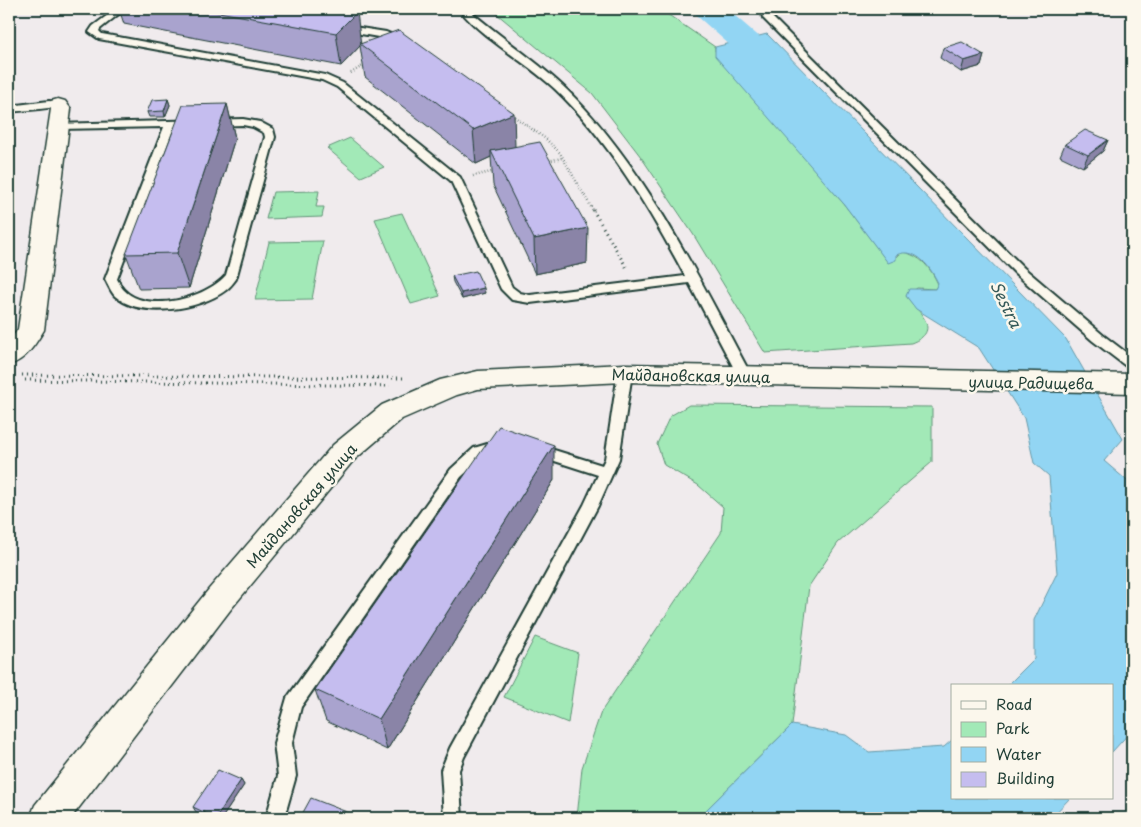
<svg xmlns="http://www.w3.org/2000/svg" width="1141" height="827" font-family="'Playpen Sans',sans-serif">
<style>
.green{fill:#a2e9b7;stroke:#609376}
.water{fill:#92d5f3;stroke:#6498a7}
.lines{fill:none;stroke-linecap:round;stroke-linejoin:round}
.river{fill:#92d5f3;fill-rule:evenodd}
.lane-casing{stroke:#1f3d34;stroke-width:4}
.street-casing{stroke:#1f3d34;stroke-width:3}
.path-far1{stroke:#1f3d34;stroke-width:2.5;stroke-dasharray:0.5 2.5;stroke-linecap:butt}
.path{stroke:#1f3d34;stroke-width:3;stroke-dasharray:1 4;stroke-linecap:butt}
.lane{fill:#fbf7ec;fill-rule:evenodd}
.street{fill:#fbf7ec;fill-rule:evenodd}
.wall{fill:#a9a3ce;stroke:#1f3d34}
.shaded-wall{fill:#8a84a7;stroke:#1f3d34}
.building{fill:#c5bdef;stroke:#1f3d34}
.labels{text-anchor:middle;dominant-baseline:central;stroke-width:5;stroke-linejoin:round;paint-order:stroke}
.street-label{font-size:15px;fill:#1f3d34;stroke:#fbf7ec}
.water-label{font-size:16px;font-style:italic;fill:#365b5a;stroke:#fbf7ec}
</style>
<rect width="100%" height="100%" fill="#f0ebed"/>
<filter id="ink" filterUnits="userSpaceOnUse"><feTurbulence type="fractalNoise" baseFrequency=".02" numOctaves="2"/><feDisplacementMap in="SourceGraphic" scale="10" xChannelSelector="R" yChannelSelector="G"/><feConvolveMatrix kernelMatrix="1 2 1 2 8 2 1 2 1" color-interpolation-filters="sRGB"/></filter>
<g filter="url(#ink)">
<g class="green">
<path d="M491 9H660L715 47V51L843 203 888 262 903 252C921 256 930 267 938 284L935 289 917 288 906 296C919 312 943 331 911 343L765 353 693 234 641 157 592 93Z"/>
<polygon points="350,138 384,167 361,177 327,148"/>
<polygon points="319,191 316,207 324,207 322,217 266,219 273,192"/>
<polygon points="402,213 440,296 411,304 375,219"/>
<polygon points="323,241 312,299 255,300 269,242"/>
<polygon points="689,405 932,407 932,462 838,543 809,586 792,725 698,818 577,818 582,768 601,712 721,533 723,507 698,485 664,465 657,444 670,416"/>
<polygon points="535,637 578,653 568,723 504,697"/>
</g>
<g class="water">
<path d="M767 34 1066 339 1123 439 1104 461 1132 485V730L1112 752V686H1007L1034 659V620L1057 573 1049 476 1034 463 1024 418 979 348 916 309 906 296 909 289H935L938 283C931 268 916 246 896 255V260L888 263 843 203 715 56V47Z"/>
<polygon points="792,725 846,735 869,752 944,747 952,740 952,798 1070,798 1051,818 698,818"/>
</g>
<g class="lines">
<polygon class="river" points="692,9 727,9 807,78 813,85 807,92 795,96 783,92 697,16"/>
<defs>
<g id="lane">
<path d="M116 9H125L100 29 99 31 102 34 325 75 343 83 460 177 512 287 520 293 530 295 685 276C651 212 608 139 555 89 526 62 483 39 459 9H468C503 40 544 65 576 99 650 176 701 282 751 375L749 378H739L689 283 530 303 512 300 501 289 451 181 337 87 322 80 99 39 89 32 93 26Z"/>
<polygon points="761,9 769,9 770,15 1024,268 1103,335 1132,357 1132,369 1127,367 1093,341 1016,274 763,18"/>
<polygon points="341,25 386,32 408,41 403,44 384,38 338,30 336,28"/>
<path d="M49 101 62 103 63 105C59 108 18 111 9 112V106Z"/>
<path d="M243 119 260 122 273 129 275 137 236 279C233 283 230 287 226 290 200 310 141 319 115 296 111 292 108 284 105 279L164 127 59 129 54 126 55 124ZM243 125 253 127 264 133 265 137 226 275C206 298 147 315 123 289 121 287 119 282 117 279L174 127Z"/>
<polygon points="625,368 630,370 632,373 619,459 598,506 464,757 459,770 462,818 444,818 441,770 450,748 584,505 598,475 533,454 531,450 533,446 538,445 602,465 605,459 618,373 620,370"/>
<polygon points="497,441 502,442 504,446 502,450 484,456 461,477 301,707 292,743 296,776 284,818 266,818 278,776 274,743 287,698 451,469 474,448"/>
</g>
<g id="street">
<path d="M58 99 65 101 71 109 44 330C35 345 26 360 9 365V342L18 329 51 109 48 105 51 101Z"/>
<polygon points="625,364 1132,374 1132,393 625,382 478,389 457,395 402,419 353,461 231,609 71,818 30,818 35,805 209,589 333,445 382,405 440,380 478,371"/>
</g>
</defs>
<use href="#lane" class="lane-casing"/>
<use href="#street" class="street-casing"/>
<g class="path-far1">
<polyline points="351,73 366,64"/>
<polyline points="512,115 546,139 560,153 594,212"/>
<polyline points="546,161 563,158"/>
<polyline points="473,176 496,171"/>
</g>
<g class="path">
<polyline points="593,210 628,270"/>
<polyline points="22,375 406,378"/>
<polyline points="25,380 390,386"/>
</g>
<use href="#lane" class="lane"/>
<use href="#street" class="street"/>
</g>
<g class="wall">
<polygon points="119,9 335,9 361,44 515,146 587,263 535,274 493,185 491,157 476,164 365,77 360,46 341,66 124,24"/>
<polygon points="943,48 984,55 981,66 961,72 940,58"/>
<polygon points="168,99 170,105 165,117 149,117 147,112"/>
<polygon points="227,104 235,138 189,288 139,289 126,254"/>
<polygon points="1108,140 1103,151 1083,167 1060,156 1065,144"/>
<polygon points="452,276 485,293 462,299 453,282"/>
<polygon points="554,480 387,750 326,721 315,690"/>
<polygon points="241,780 244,785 222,818 209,818 196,812 193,807"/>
</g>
<g class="shaded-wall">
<polygon points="357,12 361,45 360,44 360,46 341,66 336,33"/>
<polygon points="984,55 981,66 961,72 964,61"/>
<polygon points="168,99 170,105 165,117 164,111"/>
<polygon points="227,104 235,138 189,288 177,253"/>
<polygon points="9,109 14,121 9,147"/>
<polygon points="514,113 515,147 491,151 491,157 476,164 473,130"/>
<polygon points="1108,140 1103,151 1083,167 1088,155"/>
<polygon points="588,228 587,263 535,274 534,239"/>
<polygon points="484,288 485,293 462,299 461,293"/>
<polygon points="554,445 554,480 387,750 379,719"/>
<polygon points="241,780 244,785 222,818 216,818"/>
</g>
<g class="building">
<polygon points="202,9 335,9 357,12 336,33"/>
<polygon points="399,30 514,113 473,130 360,44"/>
<polygon points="962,42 984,55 964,61 943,48"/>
<polygon points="168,99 164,111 147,112 152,100"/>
<polygon points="227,104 177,253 126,254 183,105"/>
<polygon points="1085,130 1108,140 1088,155 1065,144"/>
<polygon points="540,142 588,228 534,239 491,151"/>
<polygon points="476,271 484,288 461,293 452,276"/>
<polygon points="499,426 554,445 379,719 315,690"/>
<polygon points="218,770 241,780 216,818 193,807"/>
<polygon points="311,798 362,818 300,818"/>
</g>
</g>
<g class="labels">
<g class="street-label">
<text transform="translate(691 375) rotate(1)">Майдановская улица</text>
<text transform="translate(1031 382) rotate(1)">улица Радищева</text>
<text transform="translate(301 505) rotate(-49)">Майдановская улица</text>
</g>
<g class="water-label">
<text transform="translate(1007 304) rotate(64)">Sestra</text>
</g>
</g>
<rect width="1141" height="827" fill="none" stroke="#fbf7ec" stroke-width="30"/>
<rect x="15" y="15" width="1111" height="797" fill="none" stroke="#1f3d34" stroke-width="2" filter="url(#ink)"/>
<rect x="951" y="684" width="162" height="115" fill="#fbf7ec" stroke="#a3ada2"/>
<rect x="961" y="701" width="25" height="8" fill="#fbf7ec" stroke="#a3ada2"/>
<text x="996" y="710" font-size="15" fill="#1f3d34">Road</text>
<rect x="961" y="722" width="25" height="15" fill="#a2e9b7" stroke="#a3ada2"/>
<text x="996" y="734" font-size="15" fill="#1f3d34">Park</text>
<rect x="961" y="747" width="25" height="15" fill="#92d5f3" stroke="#a3ada2"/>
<text x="996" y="760" font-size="15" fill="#1f3d34">Water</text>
<rect x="961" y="772" width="25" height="15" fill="#c5bdef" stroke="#a3ada2"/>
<text x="996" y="784" font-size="15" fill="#1f3d34">Building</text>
</svg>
